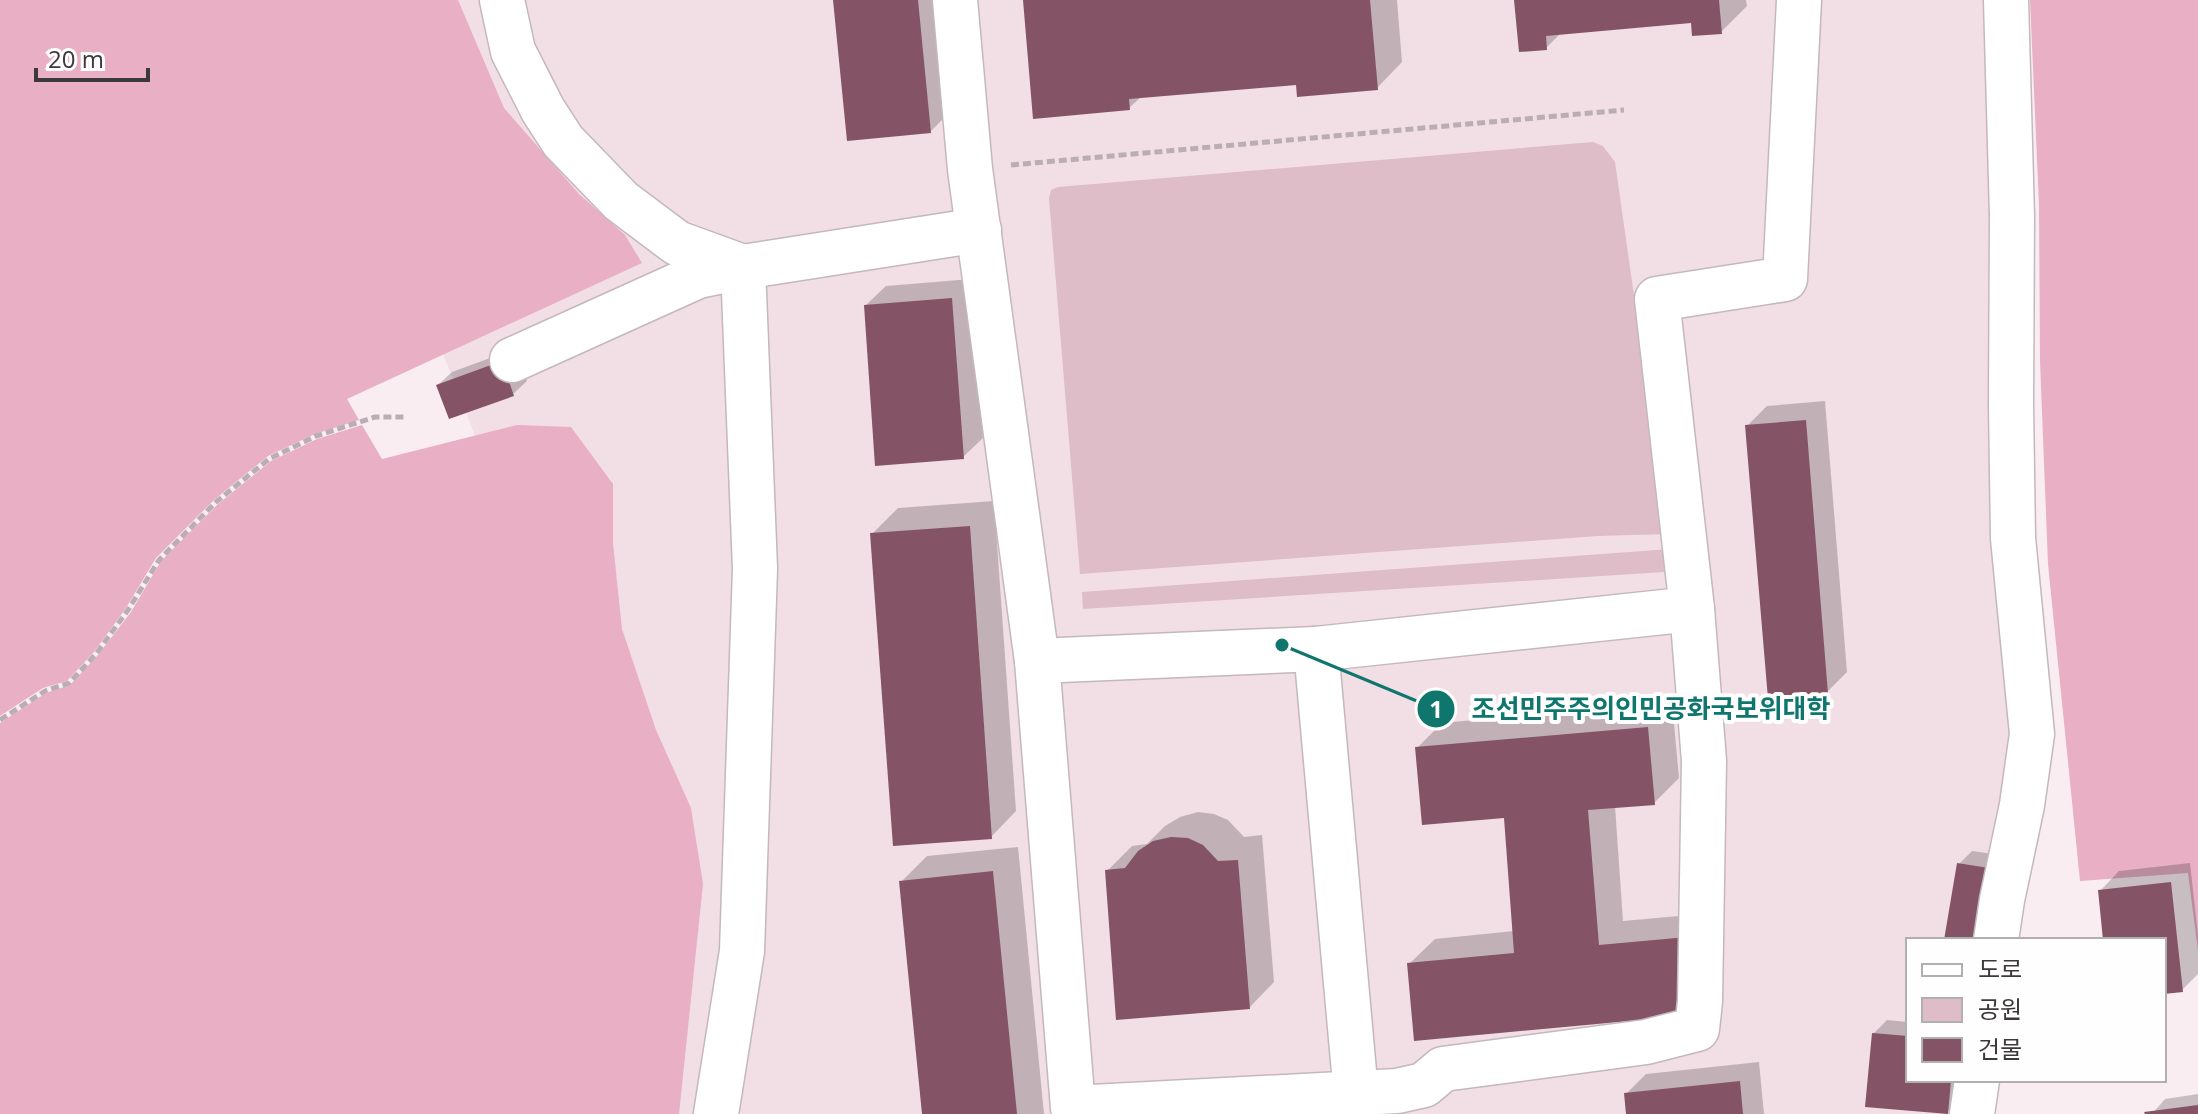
<svg xmlns="http://www.w3.org/2000/svg" width="2198" height="1114" font-family="'Open Sans','Noto Sans KR',sans-serif">
<style>
.built{fill:#f2dee5}
.green{fill:#debcc8}
.forest{fill:#e8afc5}
.shadow{fill:#0003}
.building{fill:#845366}
.lines{fill:none;stroke-linecap:round;stroke-linejoin:round}
.minor-casing{stroke:#c4b8bc;stroke-width:47}
.path{stroke:#b9afb2;stroke-width:5;stroke-dasharray:8 4;stroke-linecap:butt}
.minor{stroke:#fff;stroke-width:44}
.leader{fill:none;stroke:#0f766e;stroke-width:3}
.callout-dot{fill:#0f766e;stroke:#fefefe;stroke-width:3}
.mark-label{font-size:24px;text-anchor:middle;font-weight:bold;fill:#fff}
.callout-label{font-size:26px;text-anchor:middle;font-weight:bold;fill:#0f766e;stroke:#fefefe;stroke-width:8;stroke-linejoin:round;paint-order:stroke}
</style>
<rect width="100%" height="100%" fill="#faedf1"/>
<polygon class="built" points="304,0 1993,0 2002,508 2013,812 1994,940 1908,940 1908,1080 1974,1080 1967,1114 529,1114 611,782"/>
<g class="green">
<polygon points="1593,142 1603,146 1615,162 1668,534 1598,536 1080,574 1049,198 1051,190 1058,187"/>
<polygon points="1670,549 1672,565 1664,572 1083,609 1082,592"/>
</g>
<g class="forest">
<polygon points="0,0 458,0 504,108 579,194 625,235 642,263 347,399 359,420 315,434 268,456 214,500 156,558 126,608 94,652 67,681 43,688 0,716"/>
<polygon points="2030,0 2198,0 2198,951 2188,873 2080,881 2048,564 2040,361 2039,205"/>
<polygon points="362,425 382,459 517,425 571,427 613,484 613,543 622,629 656,730 691,808 703,884 679,1114 0,1114 0,723 46,693 70,685 98,655 131,612 161,561 218,504 271,461 317,439"/>
</g>
<g class="shadow">
<polygon points="835,0 945,0 956,106 931,131"/>
<polygon points="1025,0 1397,0 1402,62 1377,88 1298,83 1142,96 1129,108"/>
<polygon points="1516,0 1746,0 1747,6 1721,32 1692,21 1561,33 1546,48"/>
<polygon points="971,279 983,438 963,457 866,305 886,286"/>
<polygon points="515,349 527,381 513,394 450,417 438,385 452,372"/>
<polygon points="1825,401 1847,672 1827,692 1747,426 1767,406"/>
<polygon points="994,501 1016,811 991,837 872,534 898,508"/>
<polygon points="1672,702 1679,778 1654,803 1615,806 1623,921 1712,913 1719,988 1409,964 1435,939 1514,931 1505,816 1417,748 1442,723"/>
<polygon points="1198,812 1214,814 1228,820 1244,837 1262,835 1274,982 1249,1008 1107,871 1132,846 1147,844 1165,826 1180,817"/>
<polygon points="1018,847 1044,1114 925,1114 902,881 927,856"/>
<polygon points="1972,851 2001,855 1946,940 1959,864"/>
<polygon points="2190,863 2198,935 2198,974 2182,990 2164,992 2164,940 2105,940 2100,891 2119,871"/>
<polygon points="1887,1020 1908,1022 1908,1080 1962,1080 1961,1099 1947,1112 1868,1106 1873,1034"/>
<polygon points="1759,1062 1764,1114 1628,1114 1626,1094 1646,1074"/>
<polygon points="2198,1094 2198,1114 2152,1114 2165,1099"/>
</g>
<g class="building">
<polygon points="833,0 918,0 931,133 847,141"/>
<polygon points="1023,0 1370,0 1378,90 1297,97 1296,85 1129,99 1130,110 1033,119"/>
<polygon points="1514,0 1719,0 1722,34 1692,36 1691,23 1546,36 1547,50 1519,52"/>
<polygon points="952,298 964,459 875,466 864,305"/>
<polygon points="502,361 514,396 449,419 436,385"/>
<polygon points="1806,420 1828,694 1768,699 1745,425"/>
<polygon points="970,526 992,839 893,846 870,533"/>
<polygon points="1648,727 1655,805 1588,810 1599,945 1687,937 1694,1015 1414,1041 1407,963 1514,953 1504,818 1422,825 1415,747"/>
<polygon points="1171,837 1188,838 1203,845 1218,861 1238,860 1250,1009 1116,1020 1105,870 1125,868 1138,851 1153,841"/>
<polygon points="1957,863 1989,868 1976,940 1944,940"/>
<polygon points="993,871 1017,1114 922,1114 899,881"/>
<polygon points="2171,882 2183,992 2164,994 2164,940 2103,940 2098,890"/>
<polygon points="1872,1033 1908,1036 1908,1080 1951,1080 1948,1114 1865,1107"/>
<polygon points="1740,1081 1743,1114 1626,1114 1624,1093"/>
<polygon points="2198,1105 2198,1114 2145,1114 2144,1112"/>
</g>
<g class="lines">
<defs>
<g id="minor">
<polyline points="502,0 513,51 543,110 563,141 621,201 677,243 743,267 979,230"/>
<polyline points="955,0 970,169 1037,661 1073,1108 1397,1091 1424,1085 1443,1069 1646,1042 1697,1029 1700,1001 1704,761 1692,609"/>
<polyline points="512,360 698,276 743,267 755,569 742,951 716,1114"/>
<polyline points="1316,649 1356,1094"/>
<polyline points="1037,661 1316,649 1692,609 1657,299 1785,279 1799,0"/>
<polyline points="1996,940 2002,900 2022,805 2032,734 2013,538 2011,405 2012,216 2006,0"/>
<polyline points="1972,1114 1977,1080"/>
</g>
</defs>
<use href="#minor" class="minor-casing"/>
<g class="path">
<polyline points="1011,165 1624,110"/>
<polyline points="0,720 45,691 69,683 96,654 128,610 159,560 216,502 269,459 316,436 375,417 405,417"/>
</g>
<use href="#minor" class="minor"/>
</g>
<path class="leader" d="M1282 645L1436 709"/>
<g class="callout-dot">
<circle cx="1282" cy="645" r="8"/>
<circle cx="1436" cy="709" r="20"/>
</g>
<g class="mark-label">
<text x="1436" y="718">1</text>
</g>
<g class="callout-label">
<text x="1651" y="718">조선민주주의인민공화국보위대학</text>
</g>
<rect x="1906" y="938" width="260" height="144" fill="#fefefe" stroke="#b1afb0" stroke-width="2"/>
<rect x="1922" y="964" width="40" height="12" fill="#ffffff" stroke="#b1afb0" stroke-width="2"/>
<text x="1978" y="978" font-size="24" fill="#3d393a">도로</text>
<rect x="1922" y="998" width="40" height="24" fill="#debcc8" stroke="#b1afb0" stroke-width="2"/>
<text x="1978" y="1018" font-size="24" fill="#3d393a">공원</text>
<rect x="1922" y="1038" width="40" height="24" fill="#845366" stroke="#b1afb0" stroke-width="2"/>
<text x="1978" y="1058" font-size="24" fill="#3d393a">건물</text>
<path d="M36 68v12h112v-12" fill="none" stroke="#3d393a" stroke-width="4"/>
<text x="48" y="68" font-size="24" fill="#3d393a" stroke="#fefefe" stroke-width="6" paint-order="stroke">20 m</text>
</svg>
